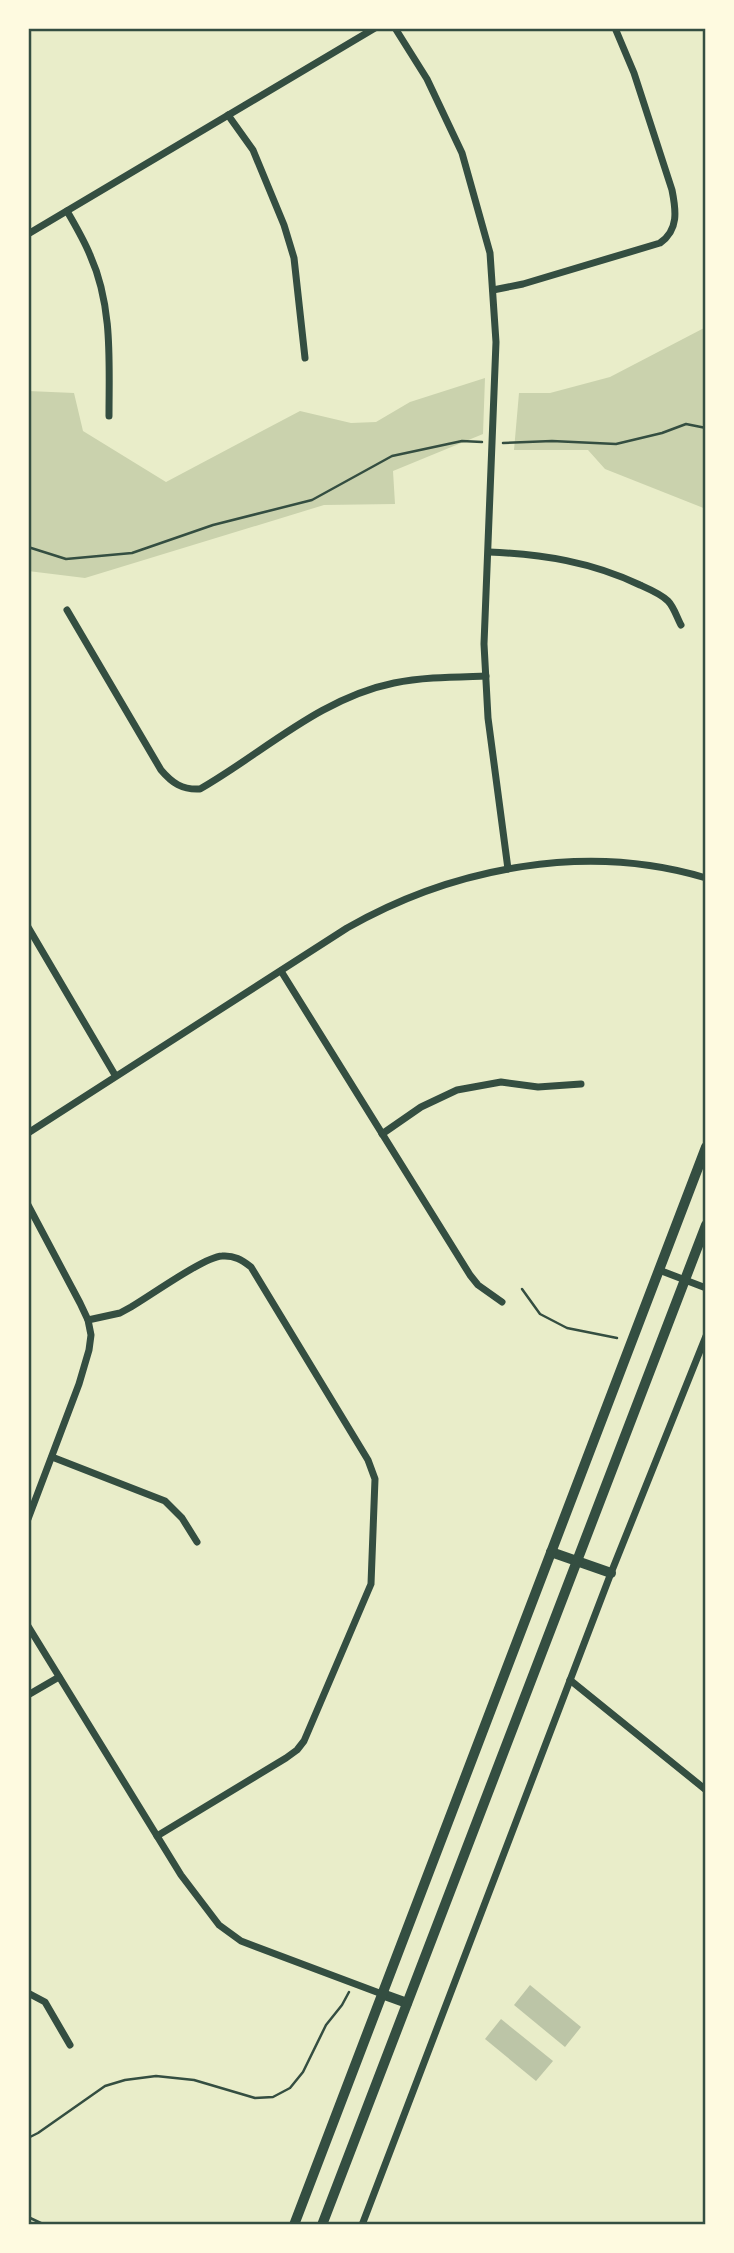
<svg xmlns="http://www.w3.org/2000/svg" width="734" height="2253" font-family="Figtree,sans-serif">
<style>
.green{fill:#cad2ad}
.building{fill:#bcc5a7}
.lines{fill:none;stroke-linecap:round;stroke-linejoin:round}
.path{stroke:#344e41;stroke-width:2.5}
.minor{stroke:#344e41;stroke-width:7}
.secondary{stroke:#344e41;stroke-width:10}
.neatline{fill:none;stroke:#344e41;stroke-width:2.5}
</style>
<rect width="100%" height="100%" fill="#e9edc9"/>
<g class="green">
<polygon points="706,327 706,509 605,469 588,450 514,450 519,393 550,393 610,377"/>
<polygon points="485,378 483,434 393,471 395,504 324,505 85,578 28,571 28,391 74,393 83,431 166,482 300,411 351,423 376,422 410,402"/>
</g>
<g class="building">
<polygon points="530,1985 581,2027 565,2047 514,2005"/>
<polygon points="501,2019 553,2061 536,2081 485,2039"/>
</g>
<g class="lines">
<g class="path">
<polyline points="503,443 552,441 616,444 662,433 686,424 706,428"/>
<polyline points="28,547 66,559 132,553 213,525 312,500 392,456 462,441 482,442"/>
<polyline points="522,1289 540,1314 567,1328 617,1338"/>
<polyline points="28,2138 38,2133 105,2086 125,2080 156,2076 194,2080 255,2098 273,2097 290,2088 303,2072 326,2025 342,2005 349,1992"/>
<polyline points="28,2217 45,2225"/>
</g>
<g class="minor">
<polyline points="395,28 427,79 462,153 490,253 496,342 484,644 488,718 508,869"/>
<polyline points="228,115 253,150 284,225 294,258 305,358"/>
<path d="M67 211C75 225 84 240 90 255 113 306 109 362 109 416"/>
<polyline points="28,234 375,28"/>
<path d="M493 290 523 284 660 243C679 230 676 210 672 190L634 73 615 28"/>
<path d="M489 552C542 554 592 562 640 585 649 589 661 594 668 601 674 607 677 618 681 625"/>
<path d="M67 610 161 770C172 783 182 790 200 789 263 753 320 698 394 683 424 677 455 677 486 676"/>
<polyline points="28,927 115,1075"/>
<polyline points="281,971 470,1275 478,1285 502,1302"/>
<path d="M28 1133 347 928C454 867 587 842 706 878"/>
<polyline points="382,1134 421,1107 457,1090 501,1082 538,1087 581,1084"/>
<polyline points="28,1205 80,1303 88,1320 91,1335 89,1350 79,1384 28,1519"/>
<polyline points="659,1270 706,1288"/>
<path d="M88 1320 120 1313 131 1307C150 1296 204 1257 222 1256 234 1255 242 1260 251 1267L368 1460 375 1479 371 1584 304 1741 297 1750 286 1758 157 1836"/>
<polyline points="52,1457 165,1501 182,1518 197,1542"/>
<polyline points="28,1626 181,1875 219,1925 241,1941 382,1994"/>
<polyline points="570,1680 706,1790"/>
<polyline points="28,1695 59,1677"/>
<polyline points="28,1993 45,2002 70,2045"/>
<polyline points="362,2225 611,1573 706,1336"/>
</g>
<g class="secondary">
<polyline points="551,1552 611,1573"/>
<polyline points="382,1994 407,2003"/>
<polyline points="294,2225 706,1147"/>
<polyline points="322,2225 706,1225"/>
</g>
</g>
<rect width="734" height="2253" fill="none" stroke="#fefae0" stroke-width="60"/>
<rect x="30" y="30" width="674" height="2193" class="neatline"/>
</svg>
